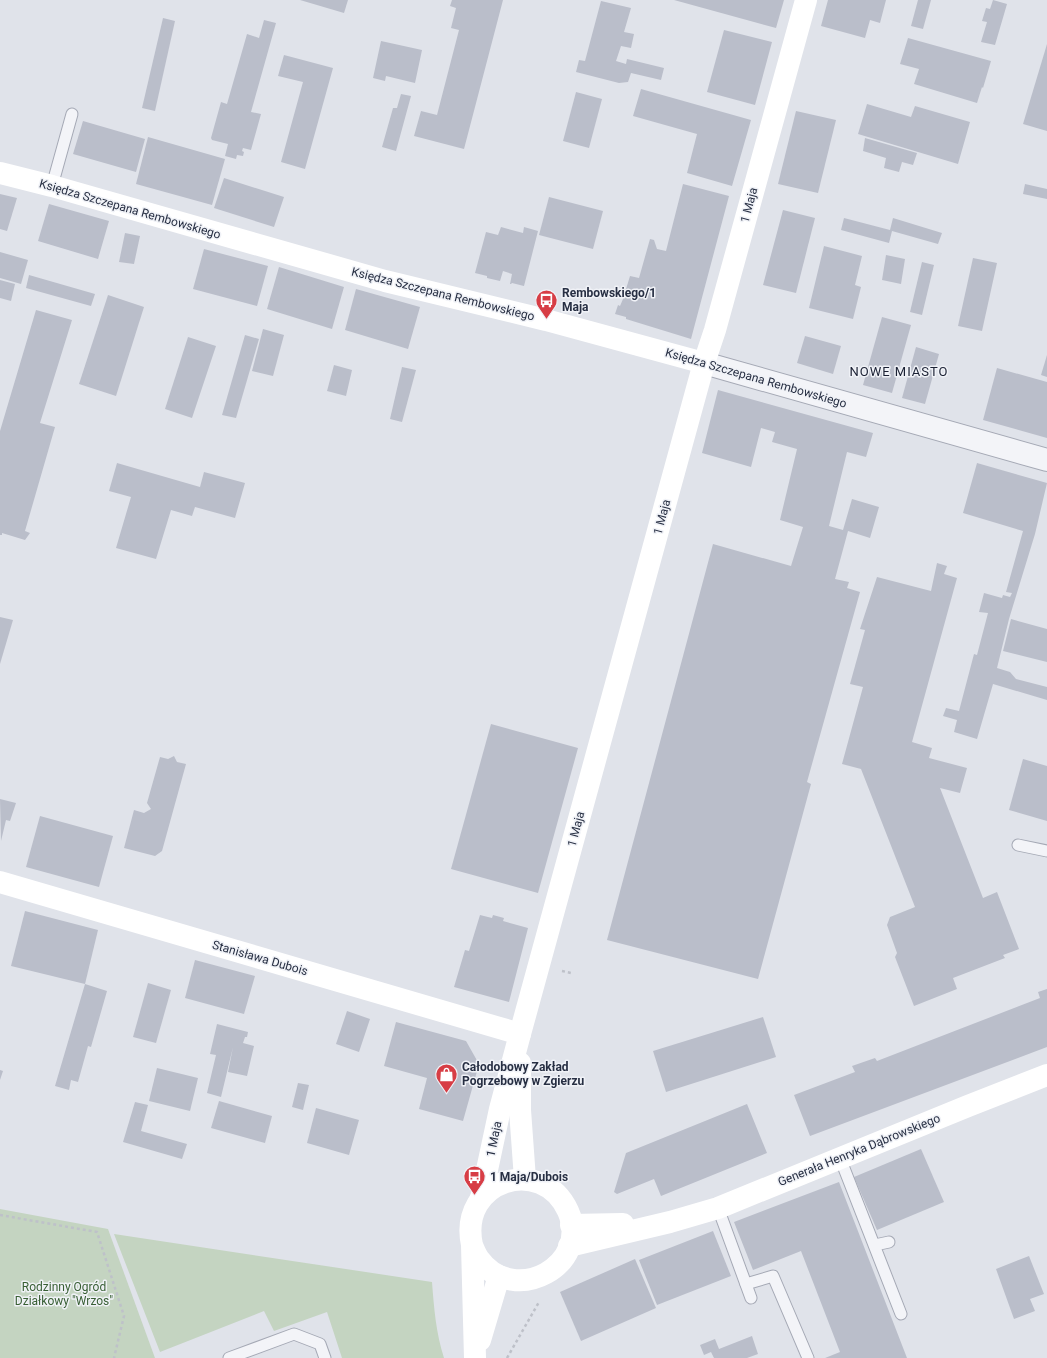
<svg xmlns="http://www.w3.org/2000/svg" width="1047" height="1358" font-family="Roboto,sans-serif">
<style>
.green{fill:#c4d4c1}
.building{fill:#babeca}
.lines{fill:none;stroke-linecap:round;stroke-linejoin:round}
.lane-casing{stroke:#a5a9b5;stroke-width:13}
.street-casing{stroke:#a5a9b5;stroke-width:24}
.path{stroke:#bec1c9;stroke-width:2.5;stroke-dasharray:3 3;stroke-linecap:butt}
.lane{stroke:#f3f4f8;stroke-width:11}
.street{stroke:#f3f4f8;stroke-width:22}
.secondary{stroke:#fff;stroke-width:22}
.labels{text-anchor:middle;dominant-baseline:central;stroke-width:3;stroke-linejoin:round;paint-order:stroke}
.street-label{font-size:12px;fill:#272f43;stroke:#f0f2f7}
.poi-label{font-size:12px;font-weight:bold;fill:#272f43;stroke:#f0f2f7;text-anchor:start}
.park-label{font-size:12px;fill:#385f34;stroke:#f0f2f7}
.neighbourhood-label{font-size:13px;letter-spacing:1px;fill:#1a2033;stroke:#f0f2f7}
</style>
<rect width="100%" height="100%" fill="#e0e3ea"/>
<g class="green">
<polygon points="0,1209 108,1229 155,1358 0,1358"/>
<path d="M114 1234 432 1282C434 1308 436 1333 444 1358H342L327 1312 274 1331 264 1311 160 1352Z"/>
</g>
<g class="building">
<polygon points="300,0 348,0 344,13"/>
<polygon points="452,0 503,0 464,149 414,136 421,111 437,115 459,30 451,28 456,8 450,6"/>
<polygon points="674,0 784,0 776,28"/>
<polygon points="828,0 886,0 880,23 870,20 865,38 821,26"/>
<polygon points="918,0 931,0 923,29 911,26"/>
<polygon points="993,0 1007,4 995,45 981,42 987,22 982,21 986,8 990,9"/>
<polygon points="601,1 631,8 624,32 634,34 631,48 621,46 616,61 626,64 627,59 664,68 661,80 631,73 628,82 619,83 576,72 579,60 585,61"/>
<polygon points="163,18 175,21 155,111 142,108"/>
<polygon points="264,20 276,23 251,112 261,114 251,150 243,148 242,151 244,152 243,156 237,155 236,159 225,156 228,144 212,140 211,138 221,102 227,104 247,34 259,38"/>
<polygon points="724,30 772,42 755,105 707,92"/>
<polygon points="908,38 991,61 983,88 982,87 977,103 914,84 919,69 900,64"/>
<polygon points="381,41 422,50 415,83 386,76 385,81 373,78"/>
<polygon points="1047,44 1047,131 1023,124"/>
<polygon points="284,55 333,68 305,169 281,162 303,82 278,76"/>
<polygon points="641,89 751,120 732,186 687,173 697,134 633,116"/>
<polygon points="576,92 602,99 589,148 563,141"/>
<polygon points="401,94 411,96 396,151 382,147 393,108 397,108"/>
<polygon points="867,104 911,117 915,106 970,122 958,164 858,134"/>
<polygon points="796,111 836,120 818,193 778,184"/>
<polygon points="83,121 145,139 136,172 73,154"/>
<polygon points="148,137 225,159 212,205 136,184"/>
<polygon points="865,138 917,153 913,165 902,162 899,172 884,168 886,158 863,151"/>
<polygon points="224,178 284,197 274,227 214,208"/>
<polygon points="683,184 729,196 691,339 626,319 626,317 615,314 618,305 620,306 623,299 630,276 639,278 650,239 654,240 657,249 666,251"/>
<polygon points="1025,184 1047,189 1047,199 1023,194"/>
<polygon points="0,194 17,198 7,231 0,229"/>
<polygon points="549,197 603,211 593,249 539,235"/>
<polygon points="49,204 109,221 98,259 38,241"/>
<polygon points="783,210 815,218 796,293 763,285"/>
<polygon points="844,218 890,230 893,218 942,233 938,244 892,231 889,243 841,230"/>
<polygon points="501,227 523,233 524,227 538,231 524,286 512,283 511,284 510,284 512,274 503,271 500,281 487,278 487,276 475,273 486,232 498,235"/>
<polygon points="125,233 140,236 134,264 119,262"/>
<polygon points="824,246 862,256 855,285 861,287 853,319 809,308"/>
<polygon points="204,249 268,266 257,306 193,289"/>
<polygon points="0,252 28,260 21,284 0,278"/>
<polygon points="886,255 905,259 901,284 882,280"/>
<polygon points="973,258 997,263 982,331 958,326"/>
<polygon points="922,262 934,265 922,315 910,312"/>
<polygon points="279,267 344,287 332,329 267,309"/>
<polygon points="29,275 95,294 91,306 26,288"/>
<polygon points="0,280 15,284 11,301 0,298"/>
<polygon points="356,289 420,307 408,349 345,330"/>
<polygon points="108,295 144,307 116,396 79,384"/>
<polygon points="36,310 72,320 40,423 55,427 25,531 30,533 25,540 2,533 2,535 0,535 0,431"/>
<polygon points="882,317 911,325 892,393 863,385"/>
<polygon points="263,329 284,335 273,376 252,371"/>
<polygon points="245,335 259,339 236,418 222,415"/>
<polygon points="805,336 841,346 833,374 797,363"/>
<polygon points="188,337 216,346 192,418 165,409"/>
<polygon points="916,347 939,354 925,404 902,398"/>
<polygon points="1047,355 1047,377 1041,375"/>
<polygon points="334,365 352,370 346,396 327,391"/>
<polygon points="402,367 416,370 402,422 390,419"/>
<polygon points="997,368 1047,382 1047,438 983,420"/>
<polygon points="718,390 873,433 866,457 847,452 829,526 843,530 852,499 879,507 870,538 848,531 835,579 849,582 847,588 860,592 807,782 811,784 758,979 607,940 713,544 791,566 803,527 780,520 797,449 772,442 775,432 761,428 751,467 702,453"/>
<polygon points="117,463 200,487 204,472 245,483 235,518 195,507 192,516 171,510 156,559 116,548 131,497 109,491"/>
<polygon points="977,463 1047,483 1035,534 1009,619 997,668 1010,672 1016,679 1047,687 1047,700 993,684 977,739 954,732 957,720 943,716 946,708 959,711 974,654 977,655 988,613 979,612 984,593 1002,598 1003,595 1010,597 1012,593 1006,592 1023,531 963,513"/>
<polygon points="937,563 947,566 944,574 957,578 912,742 932,748 929,758 967,768 960,793 940,788 983,898 997,892 1019,949 1003,955 1005,958 953,978 957,989 914,1006 895,957 897,953 887,925 890,917 915,907 861,769 842,764 863,687 850,684 865,630 860,629 877,577 931,591"/>
<polygon points="0,617 13,620 0,664"/>
<polygon points="1011,619 1047,629 1047,662 1003,651"/>
<polygon points="491,724 578,748 538,893 451,869"/>
<polygon points="174,756 177,762 186,764 162,851 155,856 124,848 134,810 144,813 151,809 147,803 160,757 168,759"/>
<polygon points="1023,759 1047,766 1047,821 1009,810"/>
<polygon points="0,799 16,803 10,821 6,820 1,841"/>
<polygon points="40,816 113,836 99,887 26,867"/>
<polygon points="25,911 98,930 85,984 11,966"/>
<polygon points="480,915 492,918 493,915 504,918 503,921 528,928 509,1002 454,987 465,950 469,951"/>
<polygon points="195,960 255,976 244,1014 185,998"/>
<polygon points="148,983 171,990 156,1043 133,1037"/>
<polygon points="85,984 107,991 91,1047 88,1046 78,1082 71,1080 69,1090 55,1086"/>
<polygon points="1047,989 1047,1047 810,1136 794,1095 855,1072 852,1066 875,1058 877,1061 1040,998 1038,992"/>
<polygon points="347,1011 370,1019 359,1052 336,1044"/>
<polygon points="763,1017 776,1057 666,1092 653,1051"/>
<polygon points="396,1022 466,1041 479,1064 463,1121 419,1109 427,1078 384,1066"/>
<polygon points="217,1024 248,1032 247,1037 245,1037 243,1043 254,1046 247,1076 228,1072 233,1047 221,1097 207,1093 216,1055 210,1054"/>
<polygon points="157,1068 198,1078 190,1111 149,1101"/>
<polygon points="0,1070 3,1071 0,1080"/>
<polygon points="298,1083 309,1085 303,1110 292,1107"/>
<polygon points="219,1101 272,1116 265,1143 211,1128"/>
<polygon points="135,1102 148,1105 141,1131 187,1144 182,1159 123,1142"/>
<polygon points="747,1104 767,1153 661,1196 654,1179 617,1194 614,1192 626,1153"/>
<polygon points="316,1108 359,1120 349,1155 307,1143"/>
<polygon points="921,1149 944,1202 877,1230 854,1177"/>
<polygon points="839,1182 907,1358 825,1358 840,1352 801,1251 753,1270 734,1222"/>
<polygon points="713,1231 731,1276 657,1305 639,1260"/>
<polygon points="1029,1256 1044,1294 1030,1299 1035,1311 1014,1319 996,1269"/>
<polygon points="635,1259 656,1308 581,1341 560,1292"/>
<polygon points="752,1336 758,1354 747,1358 714,1358 711,1352 704,1355 700,1345 715,1339 719,1349"/>
</g>
<g class="lines">
<defs>
<g id="lane">
<polyline points="52,186 72,114"/>
<polyline points="1018,845 1047,851"/>
<polyline points="840,1158 901,1314"/>
<polyline points="718,1208 751,1298"/>
<polyline points="875,1245 889,1242"/>
<polyline points="746,1284 773,1276 808,1358"/>
<polyline points="229,1358 294,1334 320,1344 325,1358"/>
</g>
<polyline id="street" points="704,363 1047,460"/>
</defs>
<use href="#lane" class="lane-casing"/>
<use href="#street" class="street-casing"/>
<g class="path">
<polyline points="562,971 571,973"/>
<polyline points="0,1215 97,1232 124,1316 114,1358"/>
<polyline points="507,1358 539,1302"/>
</g>
<use href="#lane" class="lane"/>
<use href="#street" class="street"/>
<g class="secondary">
<polyline points="0,173 52,186 385,281 546,320 704,363"/>
<polyline points="0,882 520,1034"/>
<polyline points="520,1063 520,1110 525,1179"/>
<polyline points="481,1198 500,1109 520,1034 704,363 715,330 806,0"/>
<polyline points="571,1225 623,1224"/>
<path d="M472 1245C474 1250 476 1255 479 1259 515 1308 592 1264 568 1211 542 1154 458 1180 472 1245L475 1358"/>
<polyline points="569,1246 670,1222 718,1208 968,1106 1047,1075"/>
<polyline points="480,1340 499,1276"/>
</g>
</g>
<defs>
<symbol id="bus-pin" viewBox="-11 -11 22 30"><path d="M0 17L-7.5 6A9.5 9.5 0 1 1 7.5 6Z" fill="#d73d45" stroke="#f0f2f7"/><path d="M-5-6H5V4H4V6H2V4H-2V6H-4V4H-5ZM-3.5-4V0h7V-4ZM-3.5 1.2v1.5H-2V1.2ZM2 1.2v1.5H3.5V1.2Z" fill="#fff"/></symbol>
<symbol id="shop-pin" viewBox="-11 -11 22 30"><path d="M0 17L-7.5 6A9.5 9.5 0 1 1 7.5 6Z" fill="#d73d45" stroke="#f0f2f7"/><path d="M-5-2.5h2.3a2.7 3.5 0 0 1 5.4 0H5L5.5 6h-11ZM-1.5-2.5h3a1.5 2.3 0 0 0-3 0Z" fill="#fff"/></symbol>
</defs>
<g fill-rule="evenodd">
<use href="#bus-pin" x="534" y="288" width="25" height="34"/>
<use href="#shop-pin" x="434" y="1062" width="25" height="34"/>
<use href="#bus-pin" x="462" y="1164" width="25" height="34"/>
</g>
<g class="labels">
<g class="street-label">
<text transform="translate(749 205) rotate(-75)">1 Maja</text>
<text transform="translate(130 209) rotate(16)">Księdza Szczepana Rembowskiego</text>
<text transform="translate(443 294) rotate(14)">Księdza Szczepana Rembowskiego</text>
<text transform="translate(756 378) rotate(16)">Księdza Szczepana Rembowskiego</text>
<text transform="translate(662 517) rotate(-75)">1 Maja</text>
<text transform="translate(576 829) rotate(-75)">1 Maja</text>
<text transform="translate(260 958) rotate(16)">Stanisława Dubois</text>
<text transform="translate(494 1139) rotate(-78)">1 Maja</text>
<text transform="translate(859 1150) rotate(-22)">Generała Henryka Dąbrowskiego</text>
</g>
<g class="poi-label">
<text x="562" y="293">Rembowskiego/1<tspan x="562" dy="14">Maja</tspan></text>
<text x="462" y="1067">Całodobowy Zakład<tspan x="462" dy="14">Pogrzebowy w Zgierzu</tspan></text>
<text x="490" y="1177">1 Maja/Dubois</text>
</g>
<g class="park-label">
<text x="64" y="1287">Rodzinny Ogród<tspan x="64" dy="14">Działkowy "Wrzos"</tspan></text>
</g>
<g class="neighbourhood-label">
<text x="899" y="371">NOWE MIASTO</text>
</g>
</g>
</svg>
